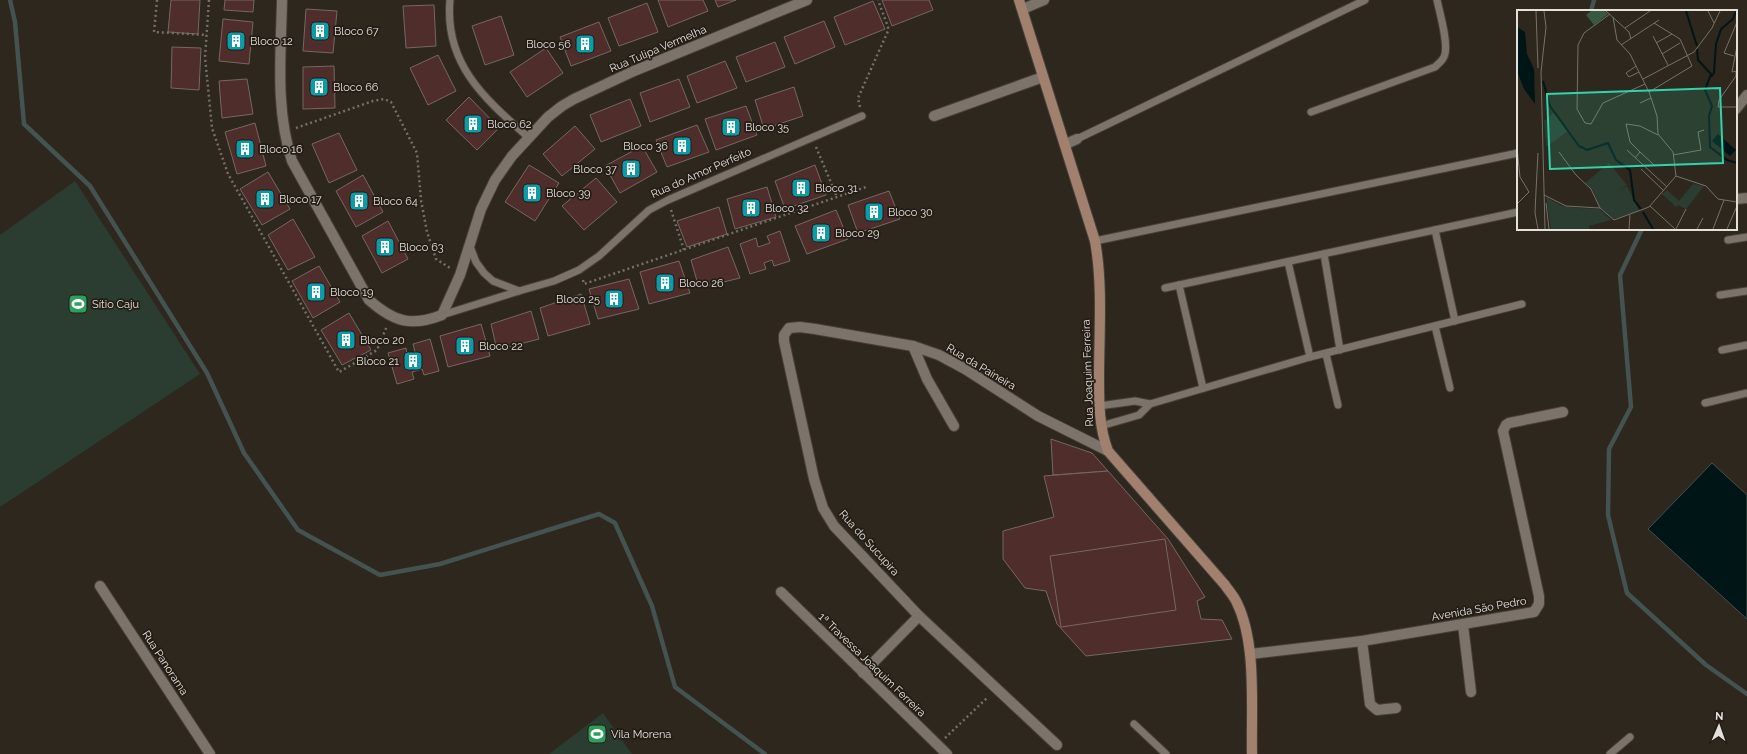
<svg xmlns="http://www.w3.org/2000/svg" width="1747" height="754" font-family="Raleway,sans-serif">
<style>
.green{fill:#2a3d30}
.water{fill:#001515;stroke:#445250}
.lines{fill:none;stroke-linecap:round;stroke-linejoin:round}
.stream{stroke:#445250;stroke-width:4.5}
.building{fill:#4f2d2a;stroke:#756765}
.lane-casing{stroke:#47413a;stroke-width:9}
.street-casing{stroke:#47413a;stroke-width:12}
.secondary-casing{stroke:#47413a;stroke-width:12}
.path{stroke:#746f67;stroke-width:2.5;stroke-dasharray:2 3;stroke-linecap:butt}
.lane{stroke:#7c746a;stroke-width:7}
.street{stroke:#7c746a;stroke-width:10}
.secondary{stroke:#a1816e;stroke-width:10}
.labels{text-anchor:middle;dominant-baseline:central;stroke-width:3.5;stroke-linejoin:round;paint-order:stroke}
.poi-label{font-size:11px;fill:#e4e0da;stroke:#231d15;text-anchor:start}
.street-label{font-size:11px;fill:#e4e0da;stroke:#231d15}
.inset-river{fill:none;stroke:#001515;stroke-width:2}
.inset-road{fill:none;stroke:#767169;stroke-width:1}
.view{fill:#31d4a9;fill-opacity:0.15;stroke:#31d4a9;stroke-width:2}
.inset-edge{fill:none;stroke:#e4e0da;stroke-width:2}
</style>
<rect width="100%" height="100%" fill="#2d271e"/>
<g class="green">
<polygon points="75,181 200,374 0,507 0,235"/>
<polygon points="603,713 632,754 549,754"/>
</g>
<polygon class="water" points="1712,463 1747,495 1747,619 1648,529"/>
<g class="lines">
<g class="stream">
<polyline points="10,0 15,22 24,124 90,186 207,373 244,453 298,530 380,575 440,564 599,514 615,523 652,606 675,687 765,754"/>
<polyline points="1591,11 1594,0"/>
<polyline points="1642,229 1620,275 1631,407 1609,449 1608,515 1627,593 1706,665 1747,694"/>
</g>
</g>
<g class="building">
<polygon points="171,0 200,0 198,34 168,32"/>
<polygon points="225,0 254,0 253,12 224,10"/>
<polygon points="658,0 703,0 708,11 668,27"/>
<polygon points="715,0 736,0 718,7"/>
<polygon points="882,0 929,0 933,10 892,26"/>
<polygon points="873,1 885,29 845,45 834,17"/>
<polygon points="647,3 658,32 619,46 608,18"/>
<polygon points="434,5 436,46 406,48 403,6"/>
<polygon points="306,9 337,11 333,53 303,51"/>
<polygon points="501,16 514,55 485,65 472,26"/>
<polygon points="223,19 253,22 249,64 219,61"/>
<polygon points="824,21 835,47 795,64 784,37"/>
<polygon points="599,22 611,51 571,66 560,37"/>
<polygon points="775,42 785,67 746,82 736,57"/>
<polygon points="172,47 201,48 199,90 171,88"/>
<polygon points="546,48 563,73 527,97 510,72"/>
<polygon points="438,55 456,91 428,105 410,68"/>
<polygon points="725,61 737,88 697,103 687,76"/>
<polygon points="334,66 335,108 303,109 303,67"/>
<polygon points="247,79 253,114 222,118 219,81"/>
<polygon points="679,79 690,107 650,122 640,93"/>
<polygon points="794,87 803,116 764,129 755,100"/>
<polygon points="469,97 499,128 477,150 446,120"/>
<polygon points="630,99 641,126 601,142 590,115"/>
<polygon points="746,106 757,135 716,150 705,119"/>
<polygon points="255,123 266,166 237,174 225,132"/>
<polygon points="697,125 709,152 667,167 656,140"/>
<polygon points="575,126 595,149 562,176 543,154"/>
<polygon points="339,133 357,170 329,183 312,144"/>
<polygon points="642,146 657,172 620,193 605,166"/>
<polygon points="529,165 559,183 535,221 505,202"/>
<polygon points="815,165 826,195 785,209 775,181"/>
<polygon points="268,172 290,209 262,225 240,189"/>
<polygon points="363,175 383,212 356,227 336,191"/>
<polygon points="596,178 617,202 584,230 562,206"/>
<polygon points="767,187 776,217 735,229 727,199"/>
<polygon points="889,191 900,219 858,233 848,205"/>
<polygon points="719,207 727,234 687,247 677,221"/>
<polygon points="836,210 848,239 807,254 795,226"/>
<polygon points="293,219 315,257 288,270 268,235"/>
<polygon points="388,221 408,259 382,273 362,236"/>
<polygon points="780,231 790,261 774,266 772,260 764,263 766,269 750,274 740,244 756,238 758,247 770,243 767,236"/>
<polygon points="728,247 740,278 699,288 691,260"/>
<polygon points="679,261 690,293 649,304 640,272"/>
<polygon points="319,266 340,302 313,318 292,281"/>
<polygon points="629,279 639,309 598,319 589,289"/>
<polygon points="581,294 590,324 548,336 540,308"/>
<polygon points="531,311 539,339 497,350 491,324"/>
<polygon points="349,313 371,350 342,365 321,330"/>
<polygon points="481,324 490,356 448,367 440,336"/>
<polygon points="430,339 439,371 424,375 422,369 412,372 414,379 397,384 388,353 406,348 407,354 415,352 413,344"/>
<polygon points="1051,439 1092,453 1108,471 1053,475"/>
<polygon points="1108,471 1168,539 1205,597 1197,601 1201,619 1222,620 1232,639 1086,656 1057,624 1046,591 1025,588 1003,559 1003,531 1054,517 1044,476"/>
<polygon points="1165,539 1176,610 1061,627 1050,556"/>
</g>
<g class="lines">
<defs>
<g id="lane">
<path d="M450 0C444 64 485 99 528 137"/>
<path d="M1311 112 1435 67C1439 63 1444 60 1445 54 1448 41 1440 14 1437 0"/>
<polyline points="1077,139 1365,0"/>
<polyline points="1435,230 1455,321"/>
<polyline points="1728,240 1747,237"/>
<polyline points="1095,241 1518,153"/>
<polyline points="469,244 476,262 484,273 493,281 519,291 554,281 579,270 599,256 649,210 668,200 862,116"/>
<polyline points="1324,254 1340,350"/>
<polyline points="1288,262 1310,357"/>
<polyline points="1179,285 1203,388"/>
<polyline points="1165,288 1518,212"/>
<polyline points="1720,295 1747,291"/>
<polyline points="442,315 519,291"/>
<polyline points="1435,326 1450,388"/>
<polyline points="1722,350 1747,345"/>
<polyline points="1326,354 1338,405"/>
<polyline points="1705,403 1747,393"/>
<polyline points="1099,406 1135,401 1150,404 1310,357 1522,304"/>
<polyline points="1101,426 1139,415 1150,404"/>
<polyline points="1134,724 1166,754"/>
<polyline points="1610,754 1630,737"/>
</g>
<g id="street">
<path d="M282 0C281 54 275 109 292 161L369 300C394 322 411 327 442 315L460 275 481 209 495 180 512 156 548 117 562 106 574 99 634 71 807 0"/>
<polyline points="1023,9 1044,0"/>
<polyline points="1736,109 1747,95"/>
<polyline points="934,116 1043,77"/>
<polyline points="1066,144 1077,139"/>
<polyline points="1736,199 1747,198"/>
<polyline points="913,346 927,379 954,426"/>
<polyline points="100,586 210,754"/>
<polyline points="781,592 947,754"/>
<polyline points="919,616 1057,745"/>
<polyline points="1463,625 1471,692"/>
<polyline points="1362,641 1370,704 1377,710 1396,708"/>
<polyline points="1250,654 1362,641 1534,612 1539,604 1539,596 1503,431 1506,425 1509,423 1563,412"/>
<polyline points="863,673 919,616 834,526 823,508 814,479 784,341 784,335 789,328 800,327 815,329 913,346 939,355 965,369 1038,416 1108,451"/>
</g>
<path id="secondary" d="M1019 0 1095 241C1103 285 1099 333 1099 378 1099 403 1099 427 1108 451L1225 585C1229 591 1234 596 1237 603 1257 644 1251 708 1252 754"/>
</defs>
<use href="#lane" class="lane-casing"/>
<use href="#street" class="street-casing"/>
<use href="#secondary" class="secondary-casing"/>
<g class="path">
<polyline points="157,0 154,32 207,35"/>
<polyline points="209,0 205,57 212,128 228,174 339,372 377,350 387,326"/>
<polyline points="860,107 858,98 888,31 888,27 878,0"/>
<polyline points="296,128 373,101 384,99 391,102 417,153 421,200 427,232 436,259 450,268"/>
<polyline points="816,147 837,197"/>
<polyline points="671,210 684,250"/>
<polyline points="583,280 584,284 866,187"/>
<polyline points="945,738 988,697"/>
</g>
<use href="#lane" class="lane"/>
<use href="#street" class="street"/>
<use href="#secondary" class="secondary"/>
</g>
<defs>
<symbol id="building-square" viewBox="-11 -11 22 22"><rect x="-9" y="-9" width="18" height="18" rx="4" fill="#0f9aa8" stroke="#231d15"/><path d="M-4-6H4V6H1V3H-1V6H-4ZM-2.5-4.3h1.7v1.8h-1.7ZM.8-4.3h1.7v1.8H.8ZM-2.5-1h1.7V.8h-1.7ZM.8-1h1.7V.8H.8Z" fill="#fff"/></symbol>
<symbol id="stadium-square" viewBox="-11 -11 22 22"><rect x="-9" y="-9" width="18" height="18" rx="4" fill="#2e9e5b" stroke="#231d15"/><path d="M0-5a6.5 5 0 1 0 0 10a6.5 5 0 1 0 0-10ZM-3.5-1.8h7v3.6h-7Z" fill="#fff"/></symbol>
</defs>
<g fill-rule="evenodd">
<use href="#building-square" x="309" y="20" width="22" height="22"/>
<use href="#building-square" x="225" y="30" width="22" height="22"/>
<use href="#building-square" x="574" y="33" width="22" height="22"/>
<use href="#building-square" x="308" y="76" width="22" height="22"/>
<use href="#building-square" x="462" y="113" width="22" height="22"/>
<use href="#building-square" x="720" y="116" width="22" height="22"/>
<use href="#building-square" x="671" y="135" width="22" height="22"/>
<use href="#building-square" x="234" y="138" width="22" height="22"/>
<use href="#building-square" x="620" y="158" width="22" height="22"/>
<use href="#building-square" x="790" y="177" width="22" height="22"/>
<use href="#building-square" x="521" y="182" width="22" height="22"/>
<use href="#building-square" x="254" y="188" width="22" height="22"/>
<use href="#building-square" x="348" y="190" width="22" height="22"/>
<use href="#building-square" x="740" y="197" width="22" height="22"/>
<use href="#building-square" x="863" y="201" width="22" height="22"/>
<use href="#building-square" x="810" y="222" width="22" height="22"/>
<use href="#building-square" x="374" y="236" width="22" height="22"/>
<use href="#building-square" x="654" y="272" width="22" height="22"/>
<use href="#building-square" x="305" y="281" width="22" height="22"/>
<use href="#building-square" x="603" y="288" width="22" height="22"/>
<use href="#stadium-square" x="67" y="293" width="22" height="22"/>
<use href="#building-square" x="335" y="329" width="22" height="22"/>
<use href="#building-square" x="454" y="335" width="22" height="22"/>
<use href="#building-square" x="402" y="350" width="22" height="22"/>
<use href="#stadium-square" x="586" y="723" width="22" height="22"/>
</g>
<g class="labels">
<g class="poi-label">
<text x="334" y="31">Bloco 67</text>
<text x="250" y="41">Bloco 12</text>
<text x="571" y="44" text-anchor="end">Bloco 56</text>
<text x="333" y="87">Bloco 66</text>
<text x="487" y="124">Bloco 62</text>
<text x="745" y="127">Bloco 35</text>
<text x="668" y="146" text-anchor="end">Bloco 36</text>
<text x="259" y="149">Bloco 16</text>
<text x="617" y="169" text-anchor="end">Bloco 37</text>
<text x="815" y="188">Bloco 31</text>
<text x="546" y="193">Bloco 39</text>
<text x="279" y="199">Bloco 17</text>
<text x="373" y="201">Bloco 64</text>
<text x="765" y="208">Bloco 32</text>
<text x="888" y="212">Bloco 30</text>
<text x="835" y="233">Bloco 29</text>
<text x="399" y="247">Bloco 63</text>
<text x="679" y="283">Bloco 26</text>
<text x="330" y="292">Bloco 19</text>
<text x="600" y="299" text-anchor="end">Bloco 25</text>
<text x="92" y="304">Sítio Caju</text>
<text x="360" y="340">Bloco 20</text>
<text x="479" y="346">Bloco 22</text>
<text x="399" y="361" text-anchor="end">Bloco 21</text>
<text x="611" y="734">Vila Morena</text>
</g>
<g class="street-label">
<text transform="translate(658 49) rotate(-23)">Rua Tulipa Vermelha</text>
<text transform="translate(701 173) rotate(-24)">Rua do Amor Perfeito</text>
<text transform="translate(981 367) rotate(31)">Rua da Paineira</text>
<text transform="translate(1088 373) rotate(-92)">Rua Joaquim Ferreira</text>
<text transform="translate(869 543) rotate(48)">Rua do Sucupira</text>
<text transform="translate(1479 609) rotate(-10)">Avenida São Pedro</text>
<text transform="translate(165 663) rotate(57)">Rua Panorama</text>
<text transform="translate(872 665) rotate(44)">1ª Travessa Joaquim Ferreira</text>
</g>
</g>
<g transform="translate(1517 10)">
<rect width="220" height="220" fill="#2d271e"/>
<path d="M38 102 51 121 29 137 27 111ZM92 153 110 175 100 182 110 176 122 201 97 209 83 198 76 180 68 173ZM176 174 187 176 169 199 161 195 159 197 145 184 150 180 162 191ZM29 187 45 196 61 198 62 212 61 198 82 199 94 210 72 216V219H34Z" fill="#2a3d30"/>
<path d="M74 1H88L91 4 77 15 69 5Z" fill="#385842"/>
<path d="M0 17 8 22 10 44 17 59 18 94 7 79 0 61ZM201 124 219 140 213 146 195 131Z" fill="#001515"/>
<path class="inset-river" d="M169 1 180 36M180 39 181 50 194 64 188 80 195 96 192 106 193 137 210 150 220 153M194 67 197 63 199 34 204 19 216 9 219 1M26 71 33 96 62 136 70 140 91 133 99 150 113 160 117 190 124 199M126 202 136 219"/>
<path class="inset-road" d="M19 1 21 58M27 1 29 17 24 62 28 219M89 1 112 22 114 29M191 1 197 13M93 4 67 23 61 35 60 99 68 113 74 114 86 93 128 74M108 18 133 1M136 26 151 55M139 33 155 24M104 35 142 10M220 36 215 62 220 61M145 44 163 33M217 46 207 43 220 12M119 56 109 63 112 67 122 62M219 62V66L202 90 201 97H219M126 69 177 42 195 18 203 1M132 82 175 56 163 29 137 13M123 93 134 88M0 138 3 167 12 182M110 140 150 177M42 142 59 165 74 179 83 198 97 210 132 197 159 166 156 142 141 124 140 106 132 82 113 44 100 30 96 7M123 142 137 155M156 145 184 140 181 122 187 120M118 148 123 142 113 132 109 114 123 116 141 125M124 159 147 181M159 166 189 176 201 189 220 192M19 181 18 203 21 219M19 181 21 143M27 185 49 196 83 198M29 193 32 219M0 194 12 182M133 196 158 219M112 219 113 205M159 219 169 199M180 219 186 208M196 219 207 190M210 219 220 196"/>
<path class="view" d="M203 78 206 153 33 159 30 84Z"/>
<rect width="220" height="220" class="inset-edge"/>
</g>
<g transform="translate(1719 726) rotate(2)" stroke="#231d15" stroke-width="3" paint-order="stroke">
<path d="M0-3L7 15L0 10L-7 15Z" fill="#e4e0da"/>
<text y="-6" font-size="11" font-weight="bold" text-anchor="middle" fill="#e4e0da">N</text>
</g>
</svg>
